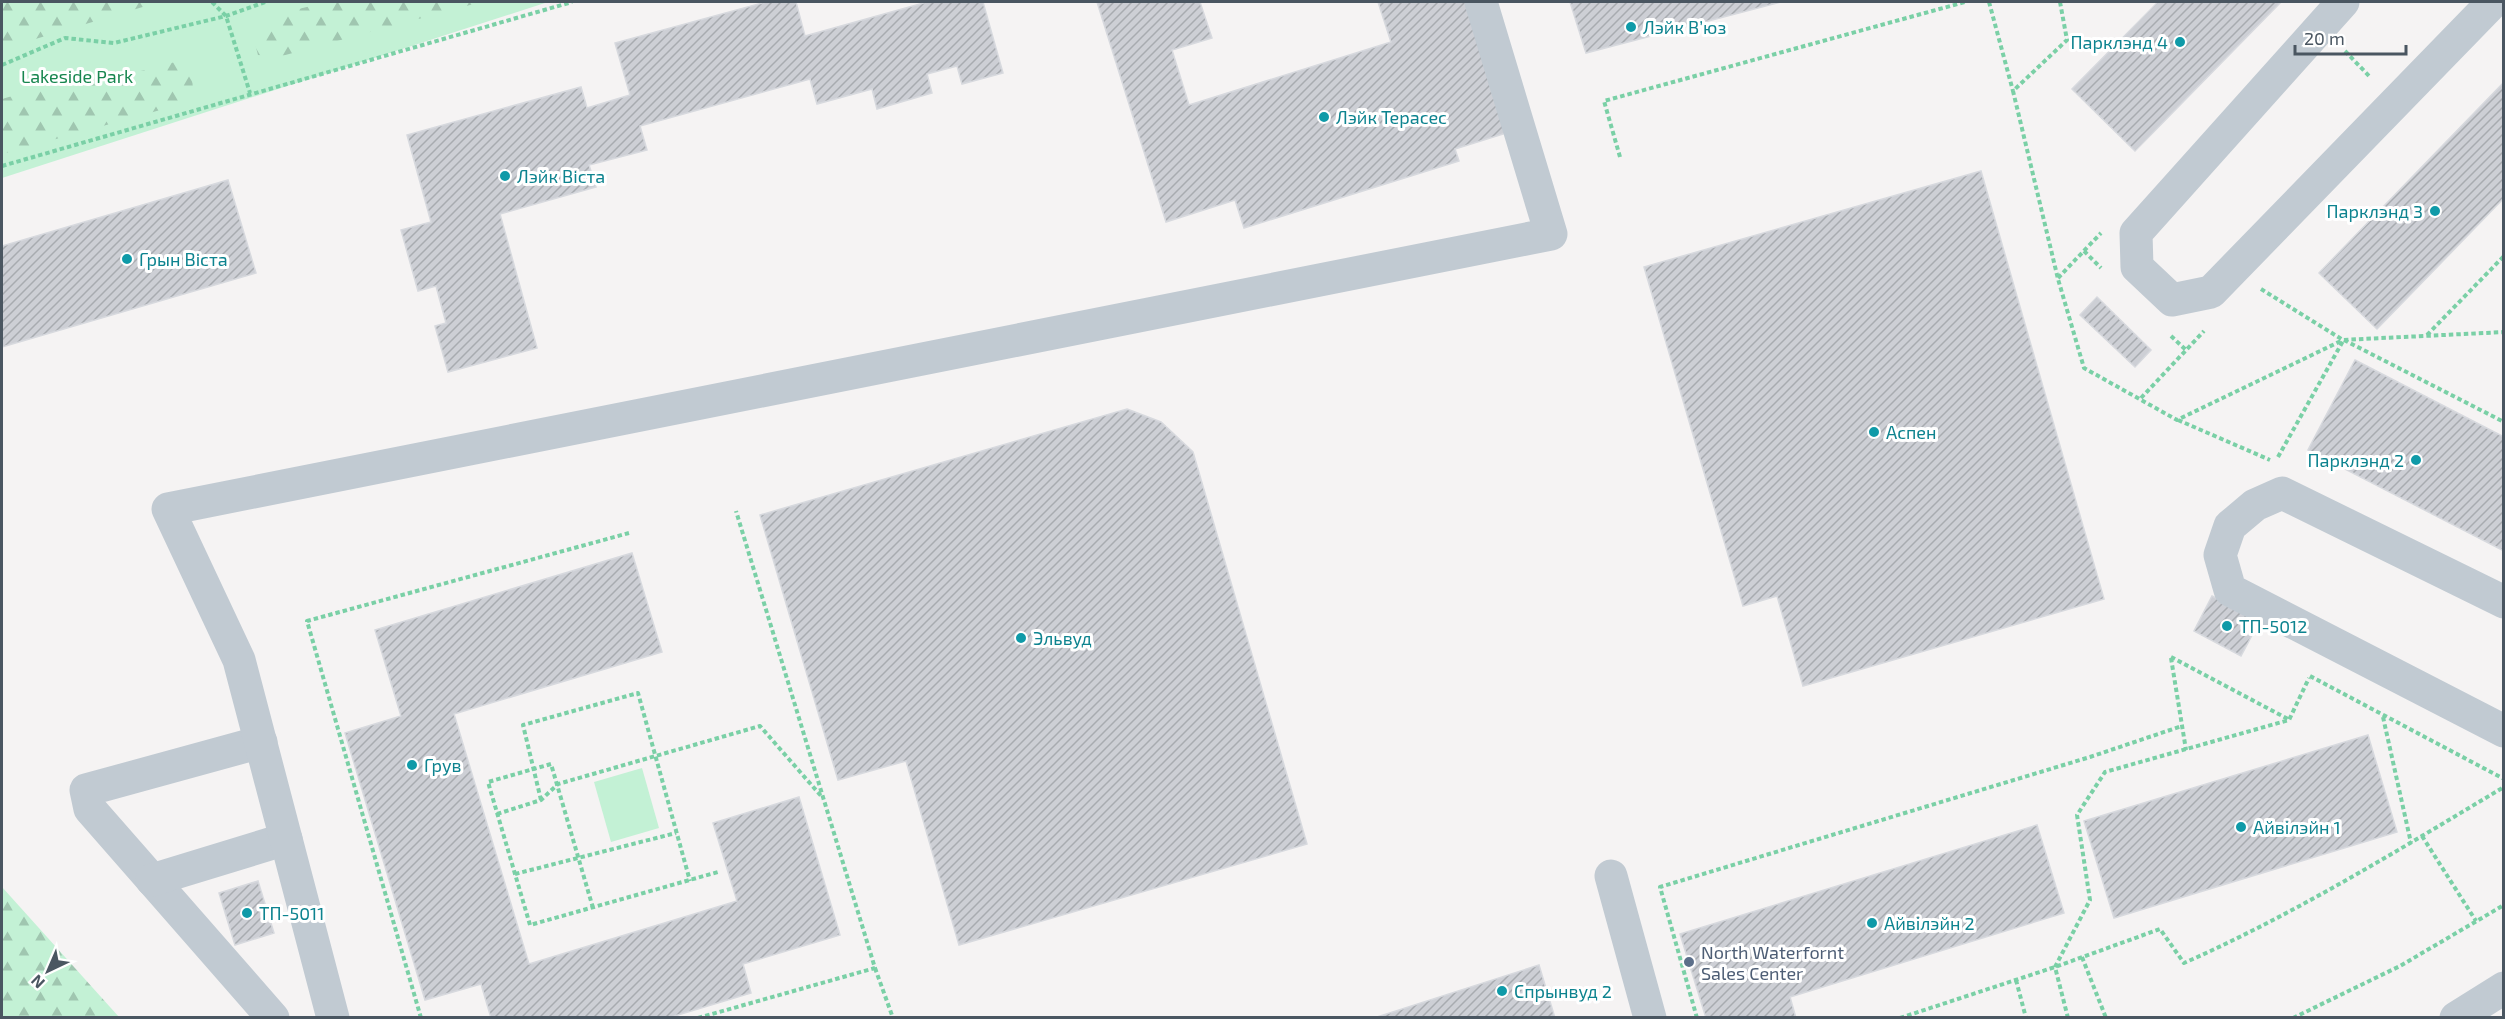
<svg xmlns="http://www.w3.org/2000/svg" width="2505" height="1019" font-family="'Exo 2',sans-serif">
<style>
.green{fill:#c3f1d5}
.forest{fill:url(#forest-firs)}
.building{fill:url(#building-hatch);stroke:#d7d9de;stroke-width:1.5}
.lines{fill:none;stroke-linecap:round;stroke-linejoin:round}
.path{stroke:#7ad0a6;stroke-width:4;stroke-dasharray:4.5 3;stroke-linecap:butt}
.minor{stroke:#c1cad2;stroke-width:33}
.culture-dot{fill:#0f9aa8;stroke:#fff;stroke-width:2}
.service-dot{fill:#5c6f8a;stroke:#fff;stroke-width:2}
.labels{text-anchor:middle;dominant-baseline:central;stroke-width:6;stroke-linejoin:round;paint-order:stroke}
.culture-label{font-size:18px;fill:#0d838f;stroke:#fff;text-anchor:start}
.park-label{font-size:18px;fill:#17864f;stroke:#fff}
.service-label{font-size:18px;fill:#4e5e75;stroke:#fff;text-anchor:start}
</style>
<defs>
<pattern id="forest-firs" width="22" height="20" patternUnits="userSpaceOnUse" patternTransform="scale(1.5)"><rect width="22" height="20" fill="#c3f1d5"/><path d="M5 1l3.5 6h-7zM16 11l3.5 6h-7z" fill="#a0c6b0"/></pattern>
<pattern id="building-hatch" width="6" height="6" patternUnits="userSpaceOnUse" patternTransform="scale(1.5)"><rect width="6" height="6" fill="#cdcfd5"/><path d="M-1 1l2-2M0 6l6-6M5 7l2-2" fill="none" stroke="#a8abb0"/></pattern>
</defs>
<rect width="100%" height="100%" fill="#f5f3f3"/>
<g class="green">
<polygon points="2,2 548,2 2,178"/>
<polygon points="642,768 659,828 611,842 594,782"/>
</g>
<g class="forest">
<polygon points="2,2 156,2 156,3 2,49"/>
<path d="M330 2H481L278 57 258 55 254 40C273 10 297 10 330 2Z"/>
<polygon points="179,61 191,67 193,89 189,102 2,154 2,99 40,88 98,82"/>
<polygon points="2,887 119,1017 2,1017"/>
</g>
<g class="building">
<polygon points="766,2 796,2 805,36 927,2 983,2 1003,73 962,84 957,66 927,74 932,93 877,109 872,89 817,104 810,79 640,126 647,150 589,165 596,187 500,214 537,348 448,372 435,326 446,323 436,286 418,291 401,230 431,222 407,135 581,87 587,108 630,95 615,43"/>
<polygon points="1097,2 1200,2 1212,38 1172,50 1189,105 1391,42 1378,2 1479,2 1519,129 1455,149 1459,161 1244,228 1235,200 1166,222"/>
<polygon points="1570,2 1781,2 1586,53"/>
<polygon points="2158,2 2281,2 2135,151 2072,89"/>
<polygon points="2504,82 2504,198 2377,329 2319,273"/>
<polygon points="1981,171 2104,599 1803,686 1777,596 1743,606 1644,267"/>
<polygon points="228,180 256,273 2,347 2,246"/>
<polygon points="2097,297 2151,350 2135,367 2080,315"/>
<polygon points="2355,360 2504,437 2504,551 2308,450"/>
<polygon points="1127,409 1161,422 1193,452 1307,844 959,945 906,761 838,780 760,515"/>
<polygon points="632,553 662,652 454,714 529,964 737,901 713,823 799,797 840,935 743,964 751,993 668,1018 491,1018 481,984 425,1000 345,733 401,716 375,630"/>
<polygon points="2212,596 2260,620 2241,656 2194,631"/>
<polygon points="2368,735 2397,832 2114,918 2084,821"/>
<polygon points="2037,825 2064,913 1790,997 1796,1018 1706,1018 1680,934"/>
<polygon points="258,881 274,933 235,945 219,893"/>
<polygon points="1539,965 1555,1018 1374,1018"/>
</g>
<g class="lines">
<g class="path">
<polyline points="212,2 226,16 250,93"/>
<polyline points="1989,2 2013,91"/>
<polyline points="2060,2 2067,40 2013,91 2058,279 2084,368 2177,420 2343,340"/>
<polyline points="2345,51 2371,78"/>
<polyline points="2,65 65,38 114,43 226,16 265,2"/>
<polyline points="1620,157 1604,101 1965,2"/>
<polyline points="2,166 572,2"/>
<polyline points="2084,251 2101,268"/>
<polyline points="2058,278 2101,233"/>
<polyline points="2261,289 2343,340 2504,332"/>
<polyline points="2427,335 2504,256"/>
<polyline points="2171,336 2186,350"/>
<polyline points="2344,340 2504,422"/>
<polyline points="2141,398 2204,331"/>
<polyline points="2178,420 2270,460"/>
<polyline points="2278,457 2343,341"/>
<polyline points="2171,657 2288,719"/>
<polyline points="2171,658 2186,750"/>
<polyline points="2310,676 2504,779"/>
<polyline points="2383,717 2411,843"/>
<polyline points="541,800 523,725 638,693 690,881"/>
<polyline points="497,814 541,800 558,784 760,726 822,797"/>
<polyline points="2422,836 2476,921"/>
<polyline points="515,874 676,833"/>
<polyline points="593,908 551,764 488,782 530,925 718,872"/>
<polyline points="2082,957 2106,1018"/>
<polyline points="875,968 893,1018"/>
<polyline points="2016,980 2026,1018"/>
<polyline points="421,1018 307,621 629,533"/>
<polyline points="698,1018 875,968 736,511"/>
<polyline points="1697,1018 1660,887 2090,757 2182,726"/>
<path d="M1900 1018 2055 967 2160 929 2184 963C2295 914 2400 849 2504 787"/>
<polyline points="2068,1018 2055,967 2090,900 2077,815 2105,772 2289,720 2309,678"/>
<polyline points="2293,1018 2400,966 2504,905"/>
</g>
<g class="minor">
<polyline points="2343,2 2136,233 2137,267 2172,300 2211,292 2493,2"/>
<polyline points="2504,602 2282,493 2255,505 2230,526 2220,555 2230,590 2504,731"/>
<polyline points="261,742 86,790 90,809 273,1018"/>
<polyline points="1611,876 1650,1018"/>
<polyline points="152,880 286,839"/>
<polyline points="333,1018 239,660 168,509 1551,234 1481,2"/>
<polyline points="2456,1018 2504,988"/>
</g>
</g>
<g class="culture-dot">
<circle cx="1631" cy="27" r="6"/>
<circle cx="2180" cy="42" r="6"/>
<circle cx="1324" cy="117" r="6"/>
<circle cx="505" cy="176" r="6"/>
<circle cx="2435" cy="211" r="6"/>
<circle cx="127" cy="259" r="6"/>
<circle cx="1874" cy="432" r="6"/>
<circle cx="2416" cy="460" r="6"/>
<circle cx="2227" cy="626" r="6"/>
<circle cx="1021" cy="638" r="6"/>
<circle cx="412" cy="765" r="6"/>
<circle cx="2241" cy="827" r="6"/>
<circle cx="247" cy="913" r="6"/>
<circle cx="1872" cy="923" r="6"/>
<circle cx="1502" cy="991" r="6"/>
</g>
<circle class="service-dot" cx="1689" cy="962" r="6"/>
<g class="labels">
<g class="culture-label">
<text x="1643" y="27">Лэйк В’юз</text>
<text x="2168" y="42" text-anchor="end">Парклэнд 4</text>
<text x="1336" y="117">Лэйк Терасес</text>
<text x="517" y="176">Лэйк Вiста</text>
<text x="2423" y="211" text-anchor="end">Парклэнд 3</text>
<text x="139" y="259">Грын Вiста</text>
<text x="1886" y="432">Аспен</text>
<text x="2404" y="460" text-anchor="end">Парклэнд 2</text>
<text x="2239" y="626">ТП-5012</text>
<text x="1033" y="638">Эльвуд</text>
<text x="424" y="765">Грув</text>
<text x="2253" y="827">Айвілэйн 1</text>
<text x="259" y="913">ТП-5011</text>
<text x="1884" y="923">Айвілэйн 2</text>
<text x="1514" y="991">Спрынвуд 2</text>
</g>
<g class="park-label">
<text x="77" y="76">Lakeside Park</text>
</g>
<g class="service-label">
<text x="1701" y="952">North Waterfornt<tspan x="1701" dy="21">Sales Center</tspan></text>
</g>
</g>
<rect width="2505" height="1019" fill="none" stroke="#4a5661" stroke-width="6"/>
<g transform="translate(48 971) rotate(224)" stroke="#ffffff" stroke-width="4.5" paint-order="stroke">
<path d="M0-4.5L10 22L0 15L-10 22Z" fill="#4a5661"/>
<text y="-9" font-size="16" font-weight="bold" text-anchor="middle" fill="#4a5661">N</text>
</g>
<path d="M2295 45v9h111v-9" fill="none" stroke="#4a5661" stroke-width="3"/>
<text x="2304" y="45" font-size="18" fill="#4a5661" stroke="#ffffff" stroke-width="4.5" paint-order="stroke">20 m</text>
</svg>
